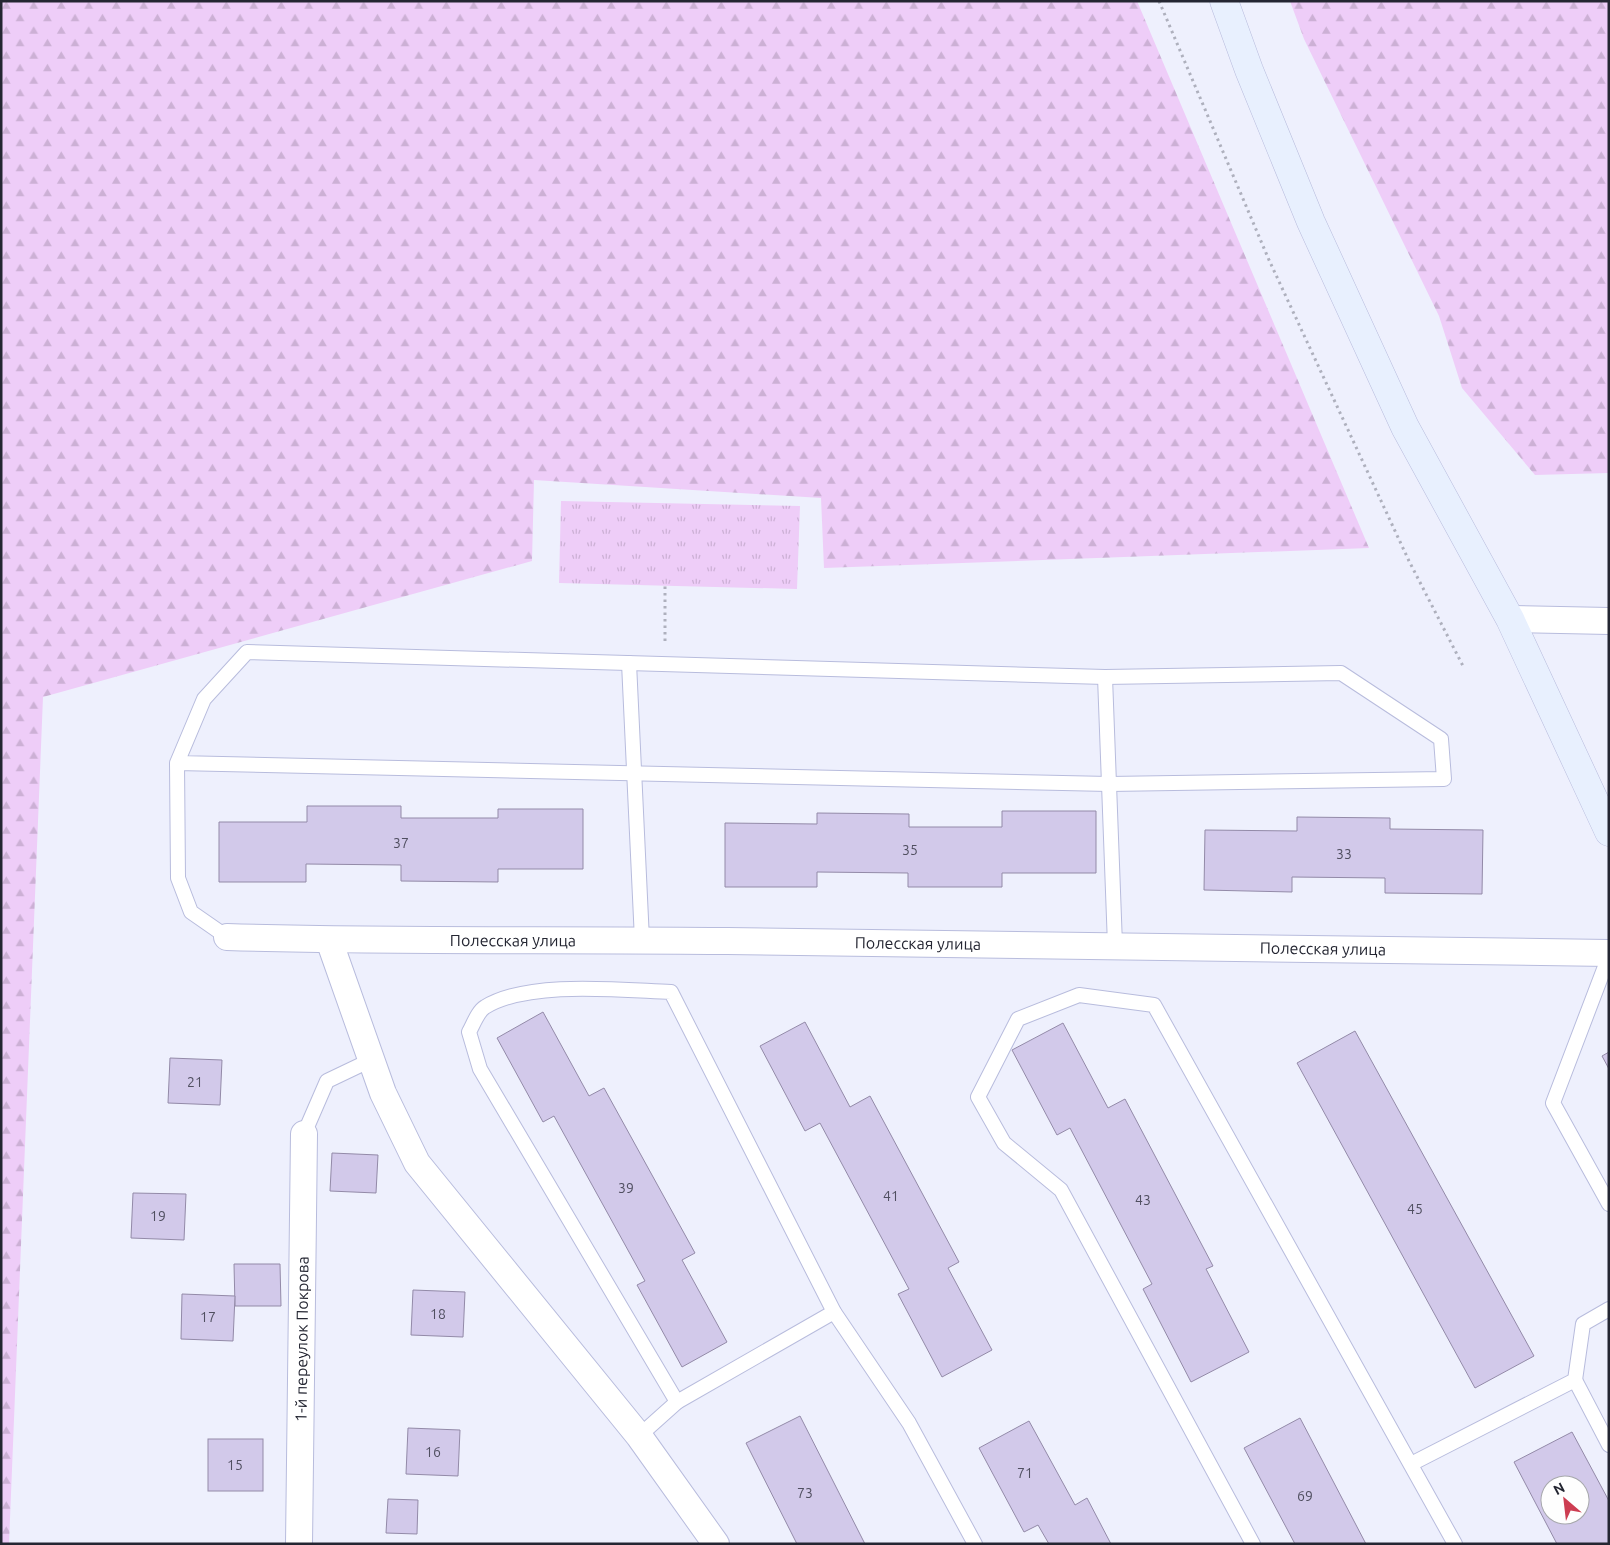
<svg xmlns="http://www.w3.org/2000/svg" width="1610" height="1545" font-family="Ubuntu,sans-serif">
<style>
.forest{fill:url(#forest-firs)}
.park{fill:url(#park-tufts)}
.building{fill:#d2c9ea;stroke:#938aa8;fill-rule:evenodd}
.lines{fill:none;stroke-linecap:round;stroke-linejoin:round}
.lane-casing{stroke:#b8bcdd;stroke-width:16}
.street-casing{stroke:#b8bcdd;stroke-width:28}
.secondary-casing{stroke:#b8bcdd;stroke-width:29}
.path{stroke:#aeb0bd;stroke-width:3;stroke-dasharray:2.5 4;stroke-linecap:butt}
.lane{stroke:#fff;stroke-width:14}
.street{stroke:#fff;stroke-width:26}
.secondary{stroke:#e8f0fe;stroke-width:28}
.labels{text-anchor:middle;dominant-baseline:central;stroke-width:4.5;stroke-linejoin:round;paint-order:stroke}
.number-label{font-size:14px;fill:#504f60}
.street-label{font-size:16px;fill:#242632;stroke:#fefefe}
</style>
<defs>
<pattern id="forest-firs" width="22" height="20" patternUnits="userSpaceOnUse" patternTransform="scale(1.25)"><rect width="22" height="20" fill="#eecdf8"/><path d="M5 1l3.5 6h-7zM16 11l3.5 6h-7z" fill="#ccb0d5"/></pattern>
<pattern id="park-tufts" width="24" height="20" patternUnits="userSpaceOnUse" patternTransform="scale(1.25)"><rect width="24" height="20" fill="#eecdf8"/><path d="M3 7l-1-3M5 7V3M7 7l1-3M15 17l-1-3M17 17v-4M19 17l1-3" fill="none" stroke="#ccb0d5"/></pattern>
</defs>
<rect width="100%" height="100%" fill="#eef0fd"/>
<g class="forest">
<polygon points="1,1 1137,1 1369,548 824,568 821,498 534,480 532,561 43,697 9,1544 1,1544"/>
<polygon points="1290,1 1609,1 1609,473 1535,475 1462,388 1439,316 1304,39"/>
</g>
<polygon class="park" points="561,501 800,506 797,589 559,583"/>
<g class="building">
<polygon points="307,806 401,806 401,818 498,818 498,809 583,809 583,869 498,869 498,882 401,881 401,865 306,864 306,882 219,882 219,822 307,822"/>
<polygon points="1002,811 1096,811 1096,873 1002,873 1002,887 908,887 908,873 817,872 817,887 725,887 725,823 817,824 817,813 909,814 909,827 1002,827"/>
<polygon points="1297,817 1390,818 1390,829 1483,830 1482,894 1385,893 1385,878 1292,877 1292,892 1204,890 1205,830 1297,831"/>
<polygon points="543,1012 589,1096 604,1088 695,1253 682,1260 727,1342 682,1367 637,1285 645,1281 554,1116 543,1122 497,1038"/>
<polygon points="805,1022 850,1107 870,1096 959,1262 948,1268 992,1350 942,1377 898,1294 909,1289 820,1123 805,1131 760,1046"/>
<polygon points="1063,1023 1108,1108 1125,1099 1213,1266 1206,1269 1249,1352 1191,1382 1143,1289 1152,1284 1070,1128 1057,1135 1012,1050"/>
<polygon points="1355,1031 1534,1356 1475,1388 1297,1063"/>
<polygon points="1609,1052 1609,1069 1602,1056"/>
<polygon points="170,1058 222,1060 220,1105 168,1103"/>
<polygon points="332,1153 378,1155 376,1193 330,1191"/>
<polygon points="133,1193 186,1194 184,1240 131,1238"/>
<polygon points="234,1264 280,1264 281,1306 235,1306"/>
<polygon points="413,1290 465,1292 463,1337 411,1335"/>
<polygon points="182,1294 235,1296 233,1341 181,1339"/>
<polygon points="800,1416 865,1544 797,1544 746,1443"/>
<polygon points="1300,1418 1366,1544 1295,1544 1244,1448"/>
<polygon points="1029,1421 1075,1505 1087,1498 1111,1544 1049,1544 1038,1525 1024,1532 979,1448"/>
<polygon points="408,1428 460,1430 458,1476 406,1474"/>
<path d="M1572 1432 1609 1501V1544H1557L1514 1462ZM1550 1485H1580V1515H1550Z"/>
<rect x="208" y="1439" width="55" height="52"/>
<polygon points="388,1499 418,1500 417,1534 386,1533"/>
</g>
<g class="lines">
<defs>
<g id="lane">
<polyline points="629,663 642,940"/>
<polyline points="1105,677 1115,945"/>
<polyline points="177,763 1109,784 1444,779 1441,739 1341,673 1105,677 247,652 204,699 177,763 178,878 191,912 227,937"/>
<polyline points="1609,956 1553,1103 1609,1204"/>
<polyline points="304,1134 327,1081 371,1060"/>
<polyline points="1575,1380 1609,1445"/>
<polyline points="677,1402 834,1312"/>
<path d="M639 1436 677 1402 480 1069 469 1032C473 1025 478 1011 485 1007 529 980 620 990 671 992L834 1312 909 1423 975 1544"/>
<polyline points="1411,1464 1575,1380 1583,1324 1609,1309"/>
<polyline points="1253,1544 1061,1190 1004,1143 978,1097 1018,1019 1079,995 1154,1005 1455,1544"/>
</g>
<g id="street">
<polyline points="1510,619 1609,621"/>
<path id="s1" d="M227 937C393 942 560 939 727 941 1021 944 1315 948 1609 953"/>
<polyline points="329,940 383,1093 417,1163 639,1436 716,1544"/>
<path id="s2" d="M299 1544 304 1134"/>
</g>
<polyline id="secondary" points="1224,1 1249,70 1311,222 1405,427 1510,619 1609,832"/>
</defs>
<use href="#lane" class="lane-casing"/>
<use href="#street" class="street-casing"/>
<use href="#secondary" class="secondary-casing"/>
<g class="path">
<polyline points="1159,1 1269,260 1409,561 1463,666"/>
<polyline points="665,641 665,586"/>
</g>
<use href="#lane" class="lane"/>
<use href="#street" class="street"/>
<use href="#secondary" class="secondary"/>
</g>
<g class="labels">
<g class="number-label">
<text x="401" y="843">37</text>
<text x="910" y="850">35</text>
<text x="1344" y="854">33</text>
<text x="195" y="1082">21</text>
<text x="626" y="1188">39</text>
<text x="891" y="1196">41</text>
<text x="1143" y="1200">43</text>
<text x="1415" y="1209">45</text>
<text x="158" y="1216">19</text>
<text x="438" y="1314">18</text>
<text x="208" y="1317">17</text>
<text x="433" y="1452">16</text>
<text x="235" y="1465">15</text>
<text x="1025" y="1473">71</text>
<text x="805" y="1493">73</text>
<text x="1305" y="1496">69</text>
</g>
<g class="street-label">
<text stroke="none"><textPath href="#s1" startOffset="286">Полесская улица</textPath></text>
<text stroke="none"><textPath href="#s1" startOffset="691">Полесская улица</textPath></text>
<text stroke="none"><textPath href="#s1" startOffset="1096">Полесская улица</textPath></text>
<text stroke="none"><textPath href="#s2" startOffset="205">1-й переулок Покрова</textPath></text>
</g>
</g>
<rect width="1610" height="1545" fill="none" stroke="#242632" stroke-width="5"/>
<g transform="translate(1565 1500) rotate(332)"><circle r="24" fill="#fefefe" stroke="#a7a8ac"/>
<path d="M0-4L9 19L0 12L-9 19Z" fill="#cd3d52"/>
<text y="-8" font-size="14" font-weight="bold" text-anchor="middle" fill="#242632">N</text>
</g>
</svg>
